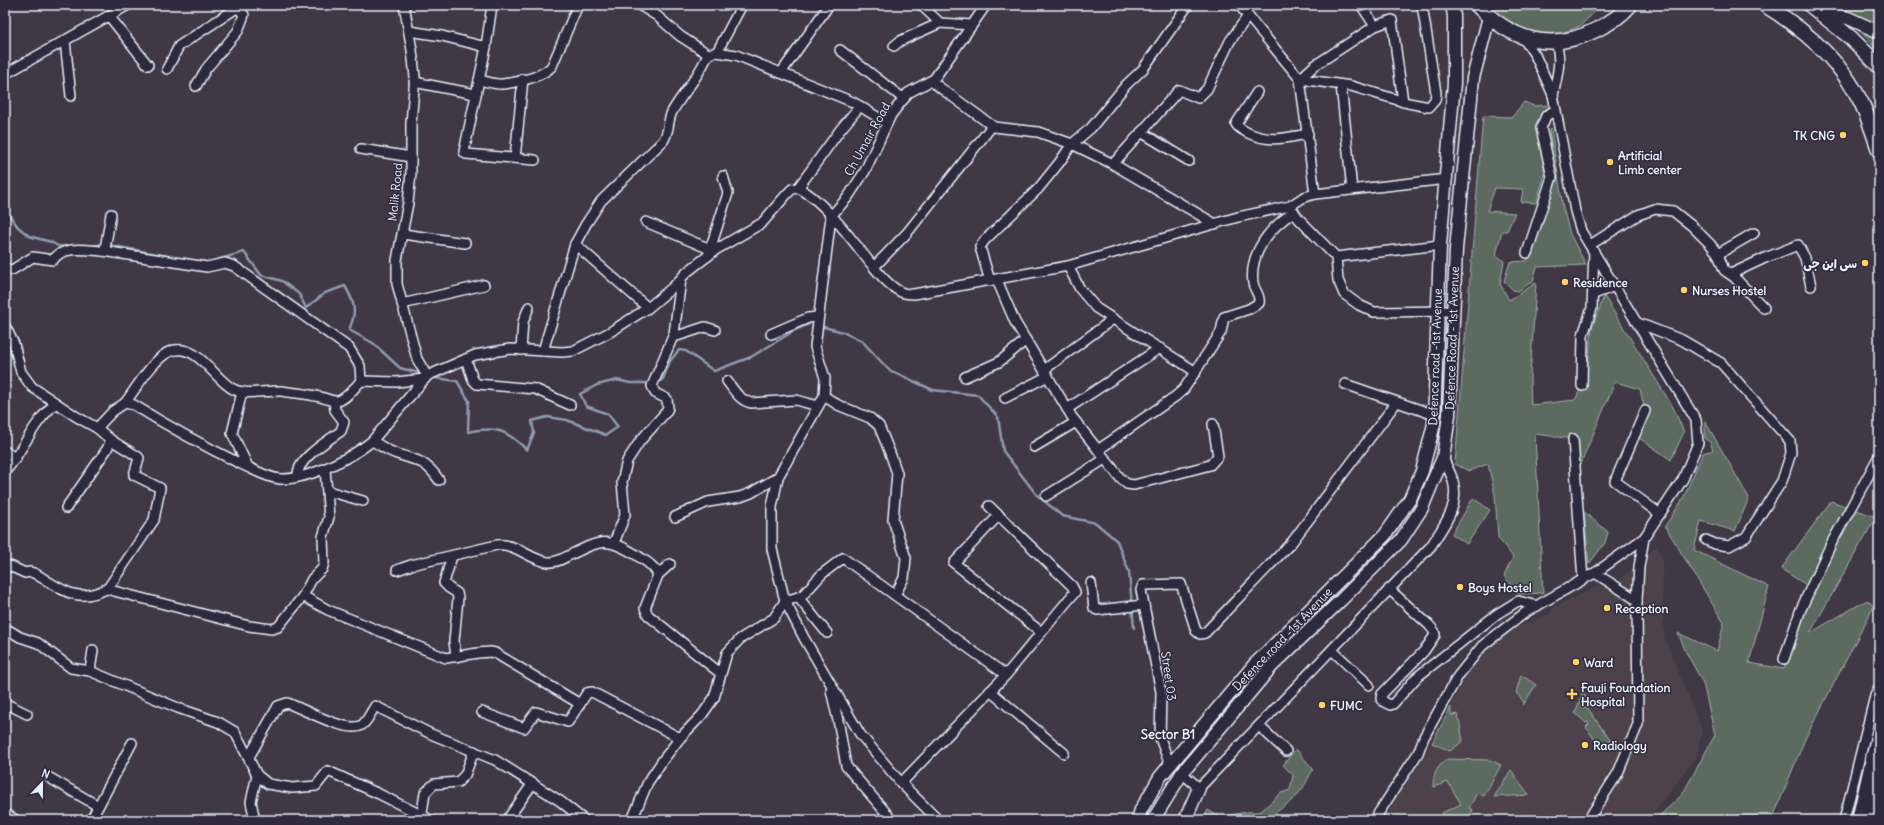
<svg xmlns="http://www.w3.org/2000/svg" width="1884" height="825" font-family="Delius,'Playpen Sans Arabic',sans-serif">
<style>
.built{fill:#4d424b}
.green{fill:#5c6b61;stroke:#a2aeac}
.lines{fill:none;stroke-linecap:round;stroke-linejoin:round}
.stream{stroke:#8f9bae;stroke-width:2.5}
.minor-casing{stroke:#e8f1f8;stroke-width:12}
.major-casing{stroke:#e8f1f8;stroke-width:15}
.highway-casing{stroke:#e8f1f8;stroke-width:17}
.minor{stroke:#2f2a3d;stroke-width:9}
.major{stroke:#2f2a3d;stroke-width:12}
.highway{stroke:#2f2a3d;stroke-width:14}
.poi-dot{fill:#ffd166;stroke:#2f2a3d;stroke-width:1.5}
.labels{text-anchor:middle;dominant-baseline:central;stroke-width:3;stroke-linejoin:round;paint-order:stroke}
.poi-label{font-size:12px;font-weight:bold;fill:#e8f1f8;stroke:#2f2a3d;text-anchor:start}
.street-label{font-size:12px;fill:#e8f1f8;stroke:#2f2a3d}
.neighbourhood-label{font-size:13px;font-weight:bold;fill:#e8f1f8;stroke:#2f2a3d}
</style>
<rect width="100%" height="100%" fill="#413845"/>
<filter id="ink" filterUnits="userSpaceOnUse"><feTurbulence type="fractalNoise" baseFrequency=".025" numOctaves="2"/><feDisplacementMap in="SourceGraphic" scale="8" xChannelSelector="R" yChannelSelector="G"/><feConvolveMatrix kernelMatrix="1 2 1 2 8 2 1 2 1" color-interpolation-filters="sRGB"/></filter>
<g filter="url(#ink)">
<polygon class="built" points="1657,546 1662,558 1664,637 1702,730 1697,755 1665,798 1646,820 1382,820 1432,743 1463,681 1487,649 1510,630 1549,614 1553,608 1561,604 1599,586 1616,583"/>
<g class="green">
<polygon points="1485,5 1602,5 1580,26 1555,36 1532,32 1509,24"/>
<polygon points="1832,5 1879,5 1879,53 1865,36"/>
<polygon points="1524,102 1534,106 1549,105 1549,113 1538,128 1545,175 1536,203 1521,202 1523,189 1495,188 1487,211 1515,213 1507,231 1502,231 1496,255 1504,261 1500,284 1509,300 1536,283 1530,377 1531,405 1575,400 1582,386 1589,355 1592,328 1604,296 1673,407 1684,432 1671,460 1635,435 1645,411 1640,389 1615,382 1576,475 1573,439 1535,434 1543,593 1519,594 1504,576 1513,557 1498,538 1495,495 1488,464 1469,471 1455,464 1483,116 1512,117"/>
<polygon points="1551,128 1563,208 1570,234 1586,265 1537,267 1533,281 1518,291 1513,290 1504,281 1510,262 1526,261 1532,256 1555,176 1549,130"/>
<polygon points="1705,421 1749,498 1735,531 1701,521 1694,550 1769,587 1749,663 1784,669 1811,588 1781,569 1831,501 1876,517 1810,633 1867,600 1874,606 1805,739 1772,820 1655,820 1682,795 1715,735 1703,683 1686,652 1678,633 1717,651 1724,623 1665,526 1683,499 1703,453 1713,450 1710,442 1705,438"/>
<polygon points="1473,498 1490,510 1467,544 1452,534"/>
<polygon points="1584,512 1608,532 1605,543 1589,564"/>
<polygon points="1521,675 1536,685 1523,705 1524,702 1516,693"/>
<polygon points="1583,692 1589,701 1586,703 1583,702 1582,707 1587,707 1610,740 1610,746 1601,749 1586,727 1589,724 1588,722 1586,723 1575,713"/>
<polygon points="1451,707 1451,715 1458,714 1463,741 1450,751 1432,743"/>
<path d="M1296 749 1313 769C1300 796 1296 798 1272 815L1271 820H1202L1208 810 1220 817 1246 812H1260L1281 793 1290 790 1293 775 1283 765Z"/>
<path d="M1447 759 1490 760 1501 765 1484 796 1477 793 1469 808 1473 810 1468 820H1459L1454 816 1451 820H1447L1442 813 1461 804 1448 782 1433 787C1433 774 1437 767 1447 759Z"/>
<polygon points="1511,770 1529,795 1494,797"/>
</g>
<g class="lines">
<g class="stream">
<polyline points="5,209 18,227 29,236 51,242 58,246 68,247"/>
<polyline points="91,246 104,244 167,256"/>
<path d="M213 261 244 252 261 275 282 281 299 294 306 308 325 293 345 286C355 303 357 312 349 330L373 343 400 368 419 373"/>
<polyline points="824,327 843,332 862,341 889,370 933,390 978,395 998,417 1003,451 1036,494 1062,516 1096,523 1117,541 1129,572 1134,628"/>
<path d="M435 378 457 381 469 401 468 432C497 426 506 430 527 450L534 433 532 421 547 417 567 420 606 435 618 427 608 414 586 406 580 394 597 385 617 380 630 383H650"/>
<polyline points="655,384 663,379 670,361 679,350 686,351 714,371 751,357 797,329 809,324"/>
</g>
<defs>
<g id="minor">
<polyline points="404,5 412,50 415,77 411,123 411,173 408,203 397,260 397,284 417,359 427,376"/>
<polyline points="492,5 486,47 464,152 466,154 535,160"/>
<polyline points="639,5 657,16 680,36 708,54 717,52 736,55 853,102 887,123"/>
<polyline points="921,5 940,23 972,25"/>
<polyline points="1239,5 1300,79 1351,86 1408,103 1429,107 1435,100 1436,93 1422,5"/>
<polyline points="1361,5 1375,26"/>
<polyline points="109,16 148,65"/>
<polyline points="409,31 442,36 486,47"/>
<polyline points="65,41 71,96"/>
<polyline points="894,46 900,41 940,23"/>
<polyline points="840,50 904,99"/>
<polyline points="717,52 742,5"/>
<polyline points="167,69 179,46 238,7 236,5"/>
<polyline points="781,73 829,5"/>
<polyline points="5,74 128,5"/>
<path d="M479 80C486 81 496 85 503 84 518 82 542 77 552 66L578 5"/>
<polyline points="931,81 994,127 1038,132 1072,144 1113,164 1215,224"/>
<polyline points="414,82 475,94"/>
<polyline points="1341,85 1352,190"/>
<polyline points="196,86 206,69 238,31 244,15 238,7"/>
<path d="M1257 92 1236 124C1239 129 1243 130 1248 133 1271 143 1285 138 1308 134"/>
<path d="M1553 95C1557 77 1562 61 1556 43"/>
<polyline points="1141,132 1189,161"/>
<polyline points="361,149 411,157"/>
<polyline points="515,158 523,79"/>
<polyline points="1113,164 1179,90 1198,98 1207,89 1230,41 1248,16"/>
<polyline points="798,188 840,130 860,106"/>
<polyline points="1315,194 1300,79 1314,66 1375,26 1392,20 1403,102"/>
<polyline points="1290,207 1299,219 1336,257 1440,245"/>
<polyline points="646,222 710,249"/>
<polyline points="403,234 465,243"/>
<polyline points="575,244 648,308"/>
<polyline points="1590,245 1638,215 1655,209 1673,211 1692,226 1710,244 1718,254 1724,270 1734,277 1764,308"/>
<polyline points="103,251 207,267 225,263 234,266 349,348 360,366 361,381"/>
<polyline points="1527,253 1552,177 1541,128 1546,116 1555,110"/>
<polyline points="1718,254 1754,233"/>
<polyline points="708,256 728,193 723,176"/>
<polyline points="1336,257 1338,280 1344,294 1359,305 1374,312 1453,311"/>
<polyline points="1068,266 1080,289 1096,308 1196,372"/>
<polyline points="874,267 907,233 992,126"/>
<path d="M5 268 12 270 33 257 53 260C63 245 87 250 103 251L105 249 111 214"/>
<polyline points="1731,274 1765,258 1798,245 1805,258 1811,286"/>
<polyline points="681,279 674,334 677,336 705,327 715,330"/>
<polyline points="997,280 1015,322 1072,417 1121,479 1127,484 1134,485 1210,465 1218,456 1213,424"/>
<polyline points="990,281 980,247 985,240 1038,189 1059,163 1072,144 1091,128 1126,85 1143,69 1188,5"/>
<polyline points="1594,294 1615,286"/>
<polyline points="402,304 484,285"/>
<polyline points="1638,323 1682,340 1721,363 1790,441 1791,453 1782,481 1746,537 1729,546 1715,544 1706,540"/>
<polyline points="5,326 14,344 21,372 32,387 77,417 97,428 111,440 137,456 139,458 134,475 160,488 154,520 108,588 110,590 249,626 272,629 278,627 303,596 312,579 322,569 324,563 323,537 329,517 325,469"/>
<polyline points="771,334 808,318 818,317"/>
<polyline points="521,350 523,322 529,307"/>
<path d="M543 351 575 244 586 224 601 201 663 141C670 131 667 122 672 112 683 92 700 76 708 54"/>
<polyline points="466,359 473,380 477,384 535,389 570,405"/>
<polyline points="1044,370 1113,319"/>
<polyline points="965,377 999,362 1026,340"/>
<path d="M727 381C734 390 739 400 751 403L796 400 818 406"/>
<polyline points="1345,384 1435,415"/>
<polyline points="1582,386 1583,335 1592,308 1594,251"/>
<polyline points="242,392 232,433 248,467"/>
<polyline points="824,396 838,405 870,418 879,426 890,453 897,473 893,520 906,558 904,578 895,595"/>
<polyline points="1005,398 1048,376"/>
<path d="M125 403C135 390 154 357 171 351 198 343 213 378 233 389 246 396 267 390 281 391 294 393 308 394 320 397 326 398 332 402 338 401 346 399 355 387 361 381L396 382 425 379"/>
<polyline points="1067,409 1160,348"/>
<polyline points="1645,411 1615,481 1660,514"/>
<path d="M97 428 113 411 125 403 134 405C169 427 204 446 241 464 253 469 267 478 280 479 308 480 351 458 372 441L427 376 475 355 510 349 562 352 573 351 610 332 648 308 673 287 687 272 717 249 762 223 787 194 792 189 798 188C823 199 854 243 872 265 880 275 890 287 901 292 905 294 909 294 914 294L1068 266 1238 217 1290 206 1304 197 1315 194 1447 179"/>
<polyline points="1573,439 1583,580"/>
<path d="M372 441C380 445 388 451 397 454 417 460 426 461 439 480"/>
<polyline points="1034,447 1076,422"/>
<path d="M1098 450 1176 396 1184 389 1221 332 1224 317 1249 309 1259 303C1261 296 1254 290 1253 283 1249 253 1270 227 1294 212"/>
<polyline points="5,451 16,459"/>
<path d="M5 472C24 449 33 422 56 403"/>
<path d="M298 476C296 459 328 441 341 431L344 422 335 410 334 401"/>
<polyline points="328,491 363,501"/>
<polyline points="1046,496 1105,459"/>
<polyline points="66,508 107,449 111,440"/>
<polyline points="999,515 954,563 1041,632"/>
<polyline points="675,517 708,502 740,497 751,493 778,477"/>
<polyline points="614,543 625,515 622,482 627,461 640,441 666,412 668,408 667,399 655,393 652,386 674,334"/>
<polyline points="452,556 444,583 449,588 457,593 458,598 454,641 456,657"/>
<path d="M5 568 10 566 25 573 30 572 34 573C62 589 76 605 108 588"/>
<path d="M397 570 411 565 497 545C517 543 529 560 548 562 556 563 562 559 568 556 601 540 606 536 638 556 645 561 655 566 658 575L645 608 648 615 720 673"/>
<polyline points="1595,573 1637,600"/>
<polyline points="658,575 670,564"/>
<polyline points="1091,583 1094,608 1097,610 1144,605"/>
<polyline points="1389,589 1429,625 1434,631 1435,635 1424,651 1382,694 1381,698 1384,702 1390,705 1393,704 1417,677 1497,614 1518,601 1537,606"/>
<polyline points="303,596 328,610 446,658 478,653 490,652 495,653 580,704"/>
<polyline points="798,597 827,633"/>
<polyline points="5,628 20,637 38,643 71,668 90,671"/>
<polyline points="93,650 90,671 178,708 218,722 235,732 257,775 268,784 292,788 316,786 328,771 379,794 431,820"/>
<polyline points="1332,650 1369,685"/>
<polyline points="1784,659 1801,609 1831,544 1879,456"/>
<polyline points="831,690 839,725 846,766 888,815"/>
<polyline points="990,691 1064,753"/>
<polyline points="5,703 27,714"/>
<polyline points="482,712 524,728 536,712 568,722 587,693 592,692 680,738"/>
<polyline points="1259,726 1286,751"/>
<path d="M249 757 278 706 287 703C304 709 344 732 360 726 366 724 371 712 375 706L431 734 495 760 560 801 584 820"/>
<polyline points="1170,765 1160,738 1161,692 1141,590 1143,585 1181,584 1196,631 1200,634 1205,633 1292,542 1396,403"/>
<path d="M1182 773 1199 788 1431 546C1444 525 1460 506 1453 481 1451 473 1446 465 1443 458"/>
<polyline points="48,777 98,806"/>
<polyline points="901,783 1006,675 1075,592 1072,586 989,506"/>
<polyline points="5,814 16,820"/>
<polyline points="935,817 901,783 860,734 804,638 785,601 772,549 772,507 778,477 824,396 825,378 815,347 831,216 848,197 865,171 891,115 908,93 934,79 986,5"/>
<polyline points="421,819 425,793 434,784 458,782 465,775 474,751"/>
<polyline points="91,820 132,743"/>
<polyline points="255,820 251,802 257,775"/>
<polyline points="507,820 533,783"/>
<polyline points="632,820 648,782 663,760 680,738 702,715 714,698 727,653 740,639 774,618 785,601 802,596 822,574 843,558 1006,675"/>
<polyline points="1374,820 1418,753 1424,737 1458,676 1482,646 1526,612 1598,571 1644,538 1683,479 1698,443 1696,420 1581,231 1575,211 1553,95 1535,55 1523,38"/>
<polyline points="1588,820 1618,773 1638,724 1637,600 1639,567 1644,538"/>
<polyline points="1844,820 1875,696 1879,688"/>
</g>
<g id="major">
<polyline points="1819,12 1848,18 1879,32"/>
<polyline points="1138,820 1141,810 1160,777 1254,665 1385,535 1410,499 1422,471 1434,424 1440,245 1454,83 1454,16 1452,5"/>
<polyline points="1153,820 1182,773 1272,666 1341,600 1401,540 1422,508 1433,481 1443,458 1449,415 1456,249 1473,78 1489,17"/>
<polyline points="1185,820 1199,788"/>
<polyline points="1858,820 1879,728"/>
<polyline points="1867,820 1879,774"/>
</g>
<g id="highway">
<path d="M1477 5C1511 40 1550 53 1596 30 1608 24 1621 16 1630 5"/>
<path d="M1765 5C1804 29 1842 62 1862 104 1869 119 1874 135 1879 150"/>
<polyline points="1810,5 1851,38 1879,66"/>
</g>
</defs>
<use href="#minor" class="minor-casing"/>
<use href="#major" class="major-casing"/>
<use href="#highway" class="highway-casing"/>
<use href="#minor" class="minor"/>
<use href="#major" class="major"/>
<use href="#highway" class="highway"/>
</g>
</g>
<g class="poi-dot">
<circle cx="1843" cy="135" r="4"/>
<circle cx="1610" cy="162" r="4"/>
<circle cx="1865" cy="263" r="4"/>
<circle cx="1565" cy="282" r="4"/>
<circle cx="1684" cy="290" r="4"/>
<circle cx="1460" cy="587" r="4"/>
<circle cx="1607" cy="608" r="4"/>
<circle cx="1576" cy="662" r="4"/>
<path d="M1570 688h4v4h4v4h-4v4h-4v-4h-4v-4h4z"/>
<circle cx="1322" cy="705" r="4"/>
<circle cx="1585" cy="745" r="4"/>
</g>
<g class="labels">
<g class="poi-label">
<text x="1835" y="135" text-anchor="end">TK CNG</text>
<text x="1618" y="155">Artificial<tspan x="1618" dy="14">Limb center</tspan></text>
<text x="1857" y="263" text-anchor="end">سی این جی</text>
<text x="1573" y="282">Residence</text>
<text x="1692" y="290">Nurses Hostel</text>
<text x="1468" y="587">Boys Hostel</text>
<text x="1615" y="608">Reception</text>
<text x="1584" y="662">Ward</text>
<text x="1581" y="687">Fauji Foundation<tspan x="1581" dy="14">Hospital</tspan></text>
<text x="1330" y="705">FUMC</text>
<text x="1593" y="745">Radiology</text>
</g>
<g class="street-label">
<text transform="translate(867 139) rotate(-61)">Ch Umair Road</text>
<text transform="translate(395 192) rotate(-84)">Malik Road</text>
<text transform="translate(1452 338) rotate(-88)">Defence Road - 1st Avenue</text>
<text transform="translate(1435 357) rotate(-88)">Defence road -1st Avenue</text>
<text transform="translate(1282 639) rotate(-46)">Defence road -1st Avenue</text>
<text transform="translate(1169 676) rotate(82)">Street 03</text>
</g>
<g class="neighbourhood-label">
<text x="1168" y="734">Sector B1</text>
</g>
</g>
<rect width="1884" height="825" fill="none" stroke="#2f2a3d" stroke-width="20"/>
<rect x="10" y="10" width="1864" height="805" fill="none" stroke="#e8f1f8" stroke-width="1.5" filter="url(#ink)"/>
<g transform="translate(42 783) rotate(22)" stroke="#2f2a3d" stroke-width="3" paint-order="stroke">
<path d="M0-3L7 15L0 10L-7 15Z" fill="#e8f1f8"/>
<text y="-6" font-size="11" font-weight="bold" text-anchor="middle" fill="#e8f1f8">N</text>
</g>
</svg>
